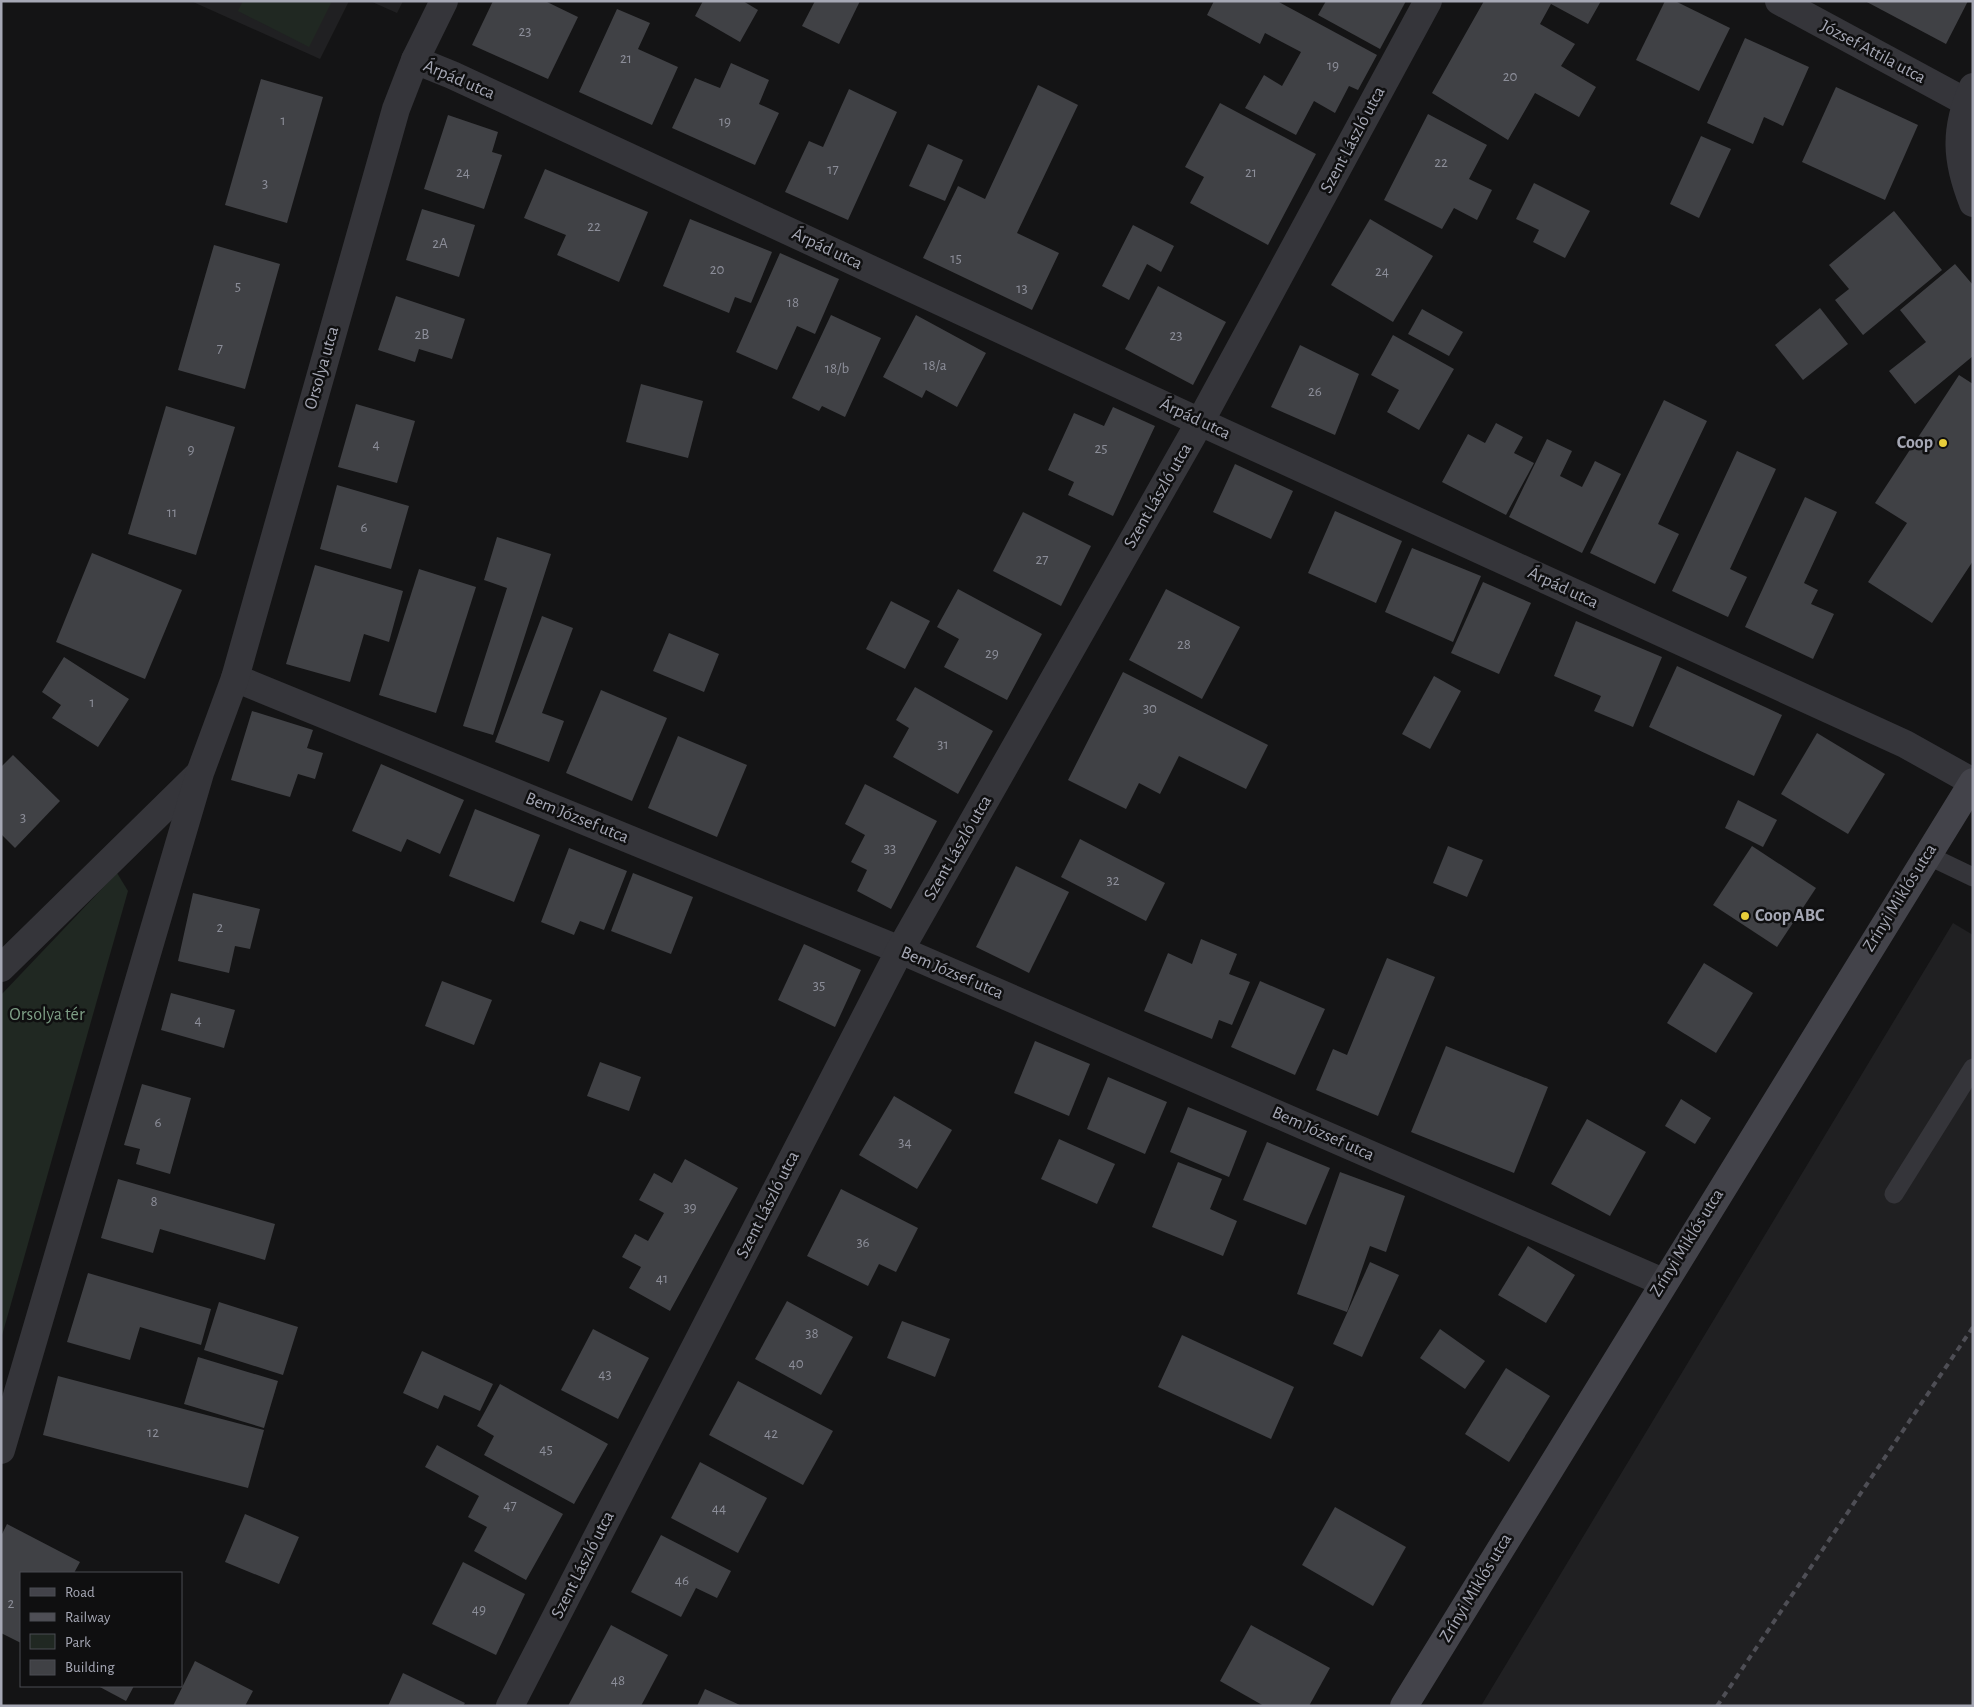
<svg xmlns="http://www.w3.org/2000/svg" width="1974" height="1707" font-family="'Alegreya Sans',sans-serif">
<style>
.built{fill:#202022}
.green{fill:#202822}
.building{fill:#404145}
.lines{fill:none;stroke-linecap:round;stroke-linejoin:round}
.lane{stroke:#35353a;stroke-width:19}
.street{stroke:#35353a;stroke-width:28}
.secondary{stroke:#43434a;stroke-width:28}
.rail{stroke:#4e4e55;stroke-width:4;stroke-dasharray:6 5;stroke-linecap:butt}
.poi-dot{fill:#e7cd3a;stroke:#0f0f10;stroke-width:2}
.labels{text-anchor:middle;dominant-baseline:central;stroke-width:5;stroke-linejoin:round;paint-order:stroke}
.number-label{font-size:15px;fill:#8c8e99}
.street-label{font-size:18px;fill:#a6a8b5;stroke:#0f0f10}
.poi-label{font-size:18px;font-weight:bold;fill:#a6a8b5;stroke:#0f0f10;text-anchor:end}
.park-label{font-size:18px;fill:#7e9f86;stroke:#0f0f10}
</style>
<rect width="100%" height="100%" fill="#141415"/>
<g class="built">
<polygon points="191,1 349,1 320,59"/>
<polygon points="370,1 403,1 397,13"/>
<polygon points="1953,923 1973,935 1973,1706 1481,1706"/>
</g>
<g class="green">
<polygon points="243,1 332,1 309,47 238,11"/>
<polygon points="117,873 128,891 1,1339 1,995"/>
</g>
<g class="building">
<polygon points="493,1 545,1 578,17 548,79 472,45"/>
<polygon points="703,1 743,1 758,10 740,42 695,16"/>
<polygon points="815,1 860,1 839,44 802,26"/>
<polygon points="1214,1 1277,1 1377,55 1358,90 1349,86 1335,113 1314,101 1296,135 1245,108 1264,75 1282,86 1301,52 1265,33 1260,44 1207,15"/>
<polygon points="1326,1 1406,1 1380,49 1318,15"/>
<polygon points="1484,1 1601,1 1588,24 1551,4 1540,24 1575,44 1561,66 1596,87 1579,117 1535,93 1508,140 1432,93"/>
<polygon points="1665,1 1675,1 1730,28 1699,91 1636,60"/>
<polygon points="1865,1 1968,1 1946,44"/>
<polygon points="617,9 650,23 638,49 678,67 652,125 579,92"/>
<polygon points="1745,38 1809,67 1783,126 1764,117 1753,144 1707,123"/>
<polygon points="731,63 769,80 759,104 779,113 755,165 672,128 695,78 720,88"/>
<polygon points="261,79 323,97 287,223 225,205"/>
<polygon points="1038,85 1078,105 1017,233 1059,253 1032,310 923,258 958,186 985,199"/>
<polygon points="1836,87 1918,125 1885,200 1802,162"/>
<polygon points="849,89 897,112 848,220 785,192 809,141 823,147"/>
<polygon points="1220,103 1316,154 1268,245 1190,203 1204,177 1185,167"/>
<polygon points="1428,114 1487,145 1469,179 1492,190 1477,220 1454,208 1442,229 1384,200"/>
<polygon points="448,115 498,132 492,152 502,155 484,209 424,189"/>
<polygon points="1701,136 1731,149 1699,218 1670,204"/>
<polygon points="928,144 963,160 945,201 909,186"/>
<polygon points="545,169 648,212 619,282 557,255 566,235 524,218"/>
<polygon points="1534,183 1590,211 1565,258 1533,242 1539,230 1516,219"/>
<polygon points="422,209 475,225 459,277 406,260"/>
<polygon points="1894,211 1942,270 1863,335 1835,300 1849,289 1829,265"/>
<polygon points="690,219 772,252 751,303 735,297 729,313 663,286"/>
<polygon points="1370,219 1433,256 1393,322 1331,285"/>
<polygon points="1133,225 1174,246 1161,272 1147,264 1129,300 1102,286"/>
<polygon points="214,245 280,264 245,389 178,370"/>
<polygon points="780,253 839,279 815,334 797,326 777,370 736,352"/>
<polygon points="1955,264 1973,285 1973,356 1915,404 1889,371 1926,342 1900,310"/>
<polygon points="1158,286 1226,322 1193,385 1125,349"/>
<polygon points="396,296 465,319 452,359 419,349 415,362 378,350"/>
<polygon points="1820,308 1848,344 1803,380 1775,345"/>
<polygon points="1422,309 1463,332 1449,356 1408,334"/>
<polygon points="831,315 881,338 845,417 822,406 819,411 792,398"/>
<polygon points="916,315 986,353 957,407 926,390 922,398 883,377"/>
<polygon points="1393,335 1454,369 1419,430 1387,412 1399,390 1371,375"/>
<polygon points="1300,345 1359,374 1335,435 1271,407"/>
<polygon points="1959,375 1973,384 1973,561 1932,623 1868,582 1907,523 1875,503"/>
<polygon points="641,384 703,401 688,458 626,442"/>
<polygon points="1664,400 1707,421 1658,524 1679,534 1655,584 1590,553"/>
<polygon points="356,404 415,421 397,483 338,467"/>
<polygon points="166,406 235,427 196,555 128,534"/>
<polygon points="1113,407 1155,426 1113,516 1068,495 1074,482 1048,470 1074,413 1104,426"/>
<polygon points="1496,423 1523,437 1514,453 1534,463 1506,515 1442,482 1468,434 1485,443"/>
<polygon points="1547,439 1572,451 1560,476 1582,487 1595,461 1621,474 1582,553 1509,517"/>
<polygon points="1737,451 1776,469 1730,569 1747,577 1728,617 1672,591"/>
<polygon points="1235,464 1293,491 1271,539 1213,512"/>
<polygon points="337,485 409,506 391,569 320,549"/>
<polygon points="1805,497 1837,512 1804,583 1818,590 1811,604 1834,614 1813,659 1745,627"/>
<polygon points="1335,511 1402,541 1376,603 1308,573"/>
<polygon points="1023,512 1091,546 1061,606 993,571"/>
<polygon points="497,537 551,554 493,735 463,726 507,588 484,580"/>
<polygon points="1412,548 1481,576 1453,642 1385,612"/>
<polygon points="92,553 182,590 145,679 56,642"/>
<polygon points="315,565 403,591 389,642 364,634 350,682 286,664"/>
<polygon points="419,569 476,587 436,713 379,695"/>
<polygon points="1483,582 1531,603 1499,674 1451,653"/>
<polygon points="958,589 1042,634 1007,700 944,667 959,639 937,627"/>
<polygon points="1166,589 1240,627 1202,699 1129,660"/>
<polygon points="891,601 930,621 905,669 866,649"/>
<polygon points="542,616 573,628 542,713 564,721 549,762 495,742"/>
<polygon points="1576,621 1662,657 1633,727 1594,711 1601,696 1554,676"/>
<polygon points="669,633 719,654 704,692 653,671"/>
<polygon points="64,657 129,699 98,747 52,718 61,705 42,692"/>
<polygon points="1677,666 1782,715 1754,776 1649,727"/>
<polygon points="1123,672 1268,745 1246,789 1179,756 1160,794 1139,783 1126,809 1068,780"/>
<polygon points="1434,676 1461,691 1430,749 1402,734"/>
<polygon points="915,687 993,731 958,794 893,757 909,728 896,720"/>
<polygon points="601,690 667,718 632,801 566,773"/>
<polygon points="252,711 313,730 307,748 323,753 315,779 298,774 290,797 231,780"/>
<polygon points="1817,733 1885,774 1848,834 1781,794"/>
<polygon points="678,736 747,765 717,837 648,808"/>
<polygon points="13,755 60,801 15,848 1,834 1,767"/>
<polygon points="381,764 464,800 440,854 407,839 401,852 352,831"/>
<polygon points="865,784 937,821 891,909 857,891 867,870 851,862 865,835 845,824"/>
<polygon points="1738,800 1777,820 1763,847 1725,828"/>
<polygon points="475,809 540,835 514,902 449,876"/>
<polygon points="1080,839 1165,883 1146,921 1061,877"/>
<polygon points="1448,846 1483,860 1467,897 1433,883"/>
<polygon points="1752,846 1816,888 1777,947 1713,905"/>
<polygon points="569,848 627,871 604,930 580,921 574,935 541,922"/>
<polygon points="1016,866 1069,892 1029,973 976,947"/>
<polygon points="633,873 693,897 671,954 611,931"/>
<polygon points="193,893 260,909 250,949 235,946 229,973 178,961"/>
<polygon points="1201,939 1237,954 1229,974 1250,982 1232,1025 1219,1020 1212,1039 1144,1011 1168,953 1192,964"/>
<polygon points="804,944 861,970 835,1027 778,1000"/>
<polygon points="1387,958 1435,977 1378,1116 1316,1090 1333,1049 1347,1055"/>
<polygon points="1704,963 1753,993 1716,1053 1667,1023"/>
<polygon points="442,981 492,1000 474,1045 425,1026"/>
<polygon points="1260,981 1325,1009 1295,1075 1231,1047"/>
<polygon points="171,993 235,1010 224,1048 161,1030"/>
<polygon points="1035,1041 1090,1064 1069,1116 1014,1093"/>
<polygon points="1446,1046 1548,1087 1514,1173 1411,1132"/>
<polygon points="600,1062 641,1077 629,1111 587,1096"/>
<polygon points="1108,1077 1167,1102 1145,1154 1087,1129"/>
<polygon points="142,1084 191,1098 170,1174 136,1164 140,1149 124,1145"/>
<polygon points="894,1096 952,1130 917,1189 859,1155"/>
<polygon points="1681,1099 1711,1118 1695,1144 1665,1126"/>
<polygon points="1188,1107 1247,1131 1229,1177 1170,1152"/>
<polygon points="1587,1119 1646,1152 1610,1216 1551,1184"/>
<polygon points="1059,1139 1115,1164 1097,1204 1041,1179"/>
<polygon points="1267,1142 1330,1168 1306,1225 1243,1200"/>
<polygon points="685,1159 738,1188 670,1311 629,1288 641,1267 622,1257 635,1234 648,1241 664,1213 639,1200 654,1173 672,1183"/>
<polygon points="1178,1162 1222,1179 1210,1209 1237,1221 1223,1256 1152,1227"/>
<polygon points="1340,1172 1405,1196 1386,1252 1370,1246 1347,1312 1297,1294"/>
<polygon points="118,1179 275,1224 265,1260 160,1229 153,1253 101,1238"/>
<polygon points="841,1189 918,1228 896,1272 879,1264 868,1286 807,1256"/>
<polygon points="1528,1246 1575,1275 1546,1323 1498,1295"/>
<polygon points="1370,1262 1399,1275 1362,1357 1333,1344"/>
<polygon points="88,1273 211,1309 201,1345 140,1327 130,1360 67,1342"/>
<polygon points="787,1301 853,1337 821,1395 755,1359"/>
<polygon points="219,1302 298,1327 283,1375 204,1350"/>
<polygon points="902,1321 950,1339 935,1377 887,1358"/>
<polygon points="593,1329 649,1358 618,1419 561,1390"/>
<polygon points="1440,1329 1485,1361 1465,1389 1420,1358"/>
<polygon points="1182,1335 1294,1387 1271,1439 1158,1387"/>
<polygon points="422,1351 493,1384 480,1411 444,1395 438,1409 403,1393"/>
<polygon points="198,1357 278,1381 264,1428 184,1404"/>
<polygon points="1506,1368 1550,1396 1509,1462 1465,1434"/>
<polygon points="58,1376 264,1430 248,1488 43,1435"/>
<polygon points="738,1381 833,1431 803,1485 709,1435"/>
<polygon points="500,1384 608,1444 574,1504 484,1455 494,1436 477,1426"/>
<polygon points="437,1445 563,1514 526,1580 474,1551 487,1527 468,1517 479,1496 425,1467"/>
<polygon points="700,1462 767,1498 738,1553 671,1518"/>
<polygon points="1335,1507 1406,1547 1373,1606 1302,1565"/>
<polygon points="245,1514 299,1537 279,1584 225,1562"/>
<polygon points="7,1524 80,1562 74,1573 21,1573 21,1643 1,1633 1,1536"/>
<polygon points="661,1535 731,1571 717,1598 696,1588 681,1617 631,1592"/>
<polygon points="463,1562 525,1594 496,1655 432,1624"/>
<polygon points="611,1625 668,1655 641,1706 568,1706"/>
<polygon points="1251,1625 1330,1668 1309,1706 1264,1706 1220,1681"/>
<polygon points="195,1661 253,1691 245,1706 173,1706"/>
<polygon points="403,1673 465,1703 463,1706 388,1706"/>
<polygon points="98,1686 134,1686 126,1701"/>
<polygon points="705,1689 742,1706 697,1706"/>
</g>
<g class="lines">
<g class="lane">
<polyline points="1927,855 1973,877"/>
<polyline points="1894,1194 1973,1068"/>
</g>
<g class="street">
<polyline points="1779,1 1966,102"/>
<polyline points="415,60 452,75 1200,422 1905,744 1973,782"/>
<path d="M1973 87C1954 130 1956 160 1973 203"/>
<polyline points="235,678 900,950 1663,1282"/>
<polyline points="1,968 199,774"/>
<polyline points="1,1450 200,773 235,678 396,109 415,60 444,1"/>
<polyline points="510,1706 900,950 1200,422 1428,1"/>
</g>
<polyline class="secondary" points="1404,1706 1973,782"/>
<polyline class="rail" points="1717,1706 1973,1327"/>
</g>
<g class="poi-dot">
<circle cx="1943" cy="443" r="5"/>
<circle cx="1745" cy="916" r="5"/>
</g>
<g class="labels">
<g class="number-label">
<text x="525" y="31">23</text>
<text x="626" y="58">21</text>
<text x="1333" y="65">19</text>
<text x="1510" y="76">20</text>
<text x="283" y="120">1</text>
<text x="725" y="121">19</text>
<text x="1441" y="162">22</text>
<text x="833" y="169">17</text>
<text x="463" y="172">24</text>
<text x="1251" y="172">21</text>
<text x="265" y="183">3</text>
<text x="594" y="226">22</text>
<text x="440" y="243">2A</text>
<text x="956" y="258">15</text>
<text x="717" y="269">20</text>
<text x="1382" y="271">24</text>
<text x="238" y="286">5</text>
<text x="1022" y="288">13</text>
<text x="793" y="302">18</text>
<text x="422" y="334">2B</text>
<text x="1176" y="335">23</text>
<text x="220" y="348">7</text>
<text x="935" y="365">18/a</text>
<text x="837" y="368">18/b</text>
<text x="1315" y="391">26</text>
<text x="376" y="444">4</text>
<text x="1101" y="448">25</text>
<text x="191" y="449">9</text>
<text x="172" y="512">11</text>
<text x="364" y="527">6</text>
<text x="1042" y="559">27</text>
<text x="1184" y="644">28</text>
<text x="992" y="653">29</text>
<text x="92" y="702">1</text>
<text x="1150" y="708">30</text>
<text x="943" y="744">31</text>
<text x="23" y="817">3</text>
<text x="890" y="848">33</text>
<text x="1113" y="880">32</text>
<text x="220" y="927">2</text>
<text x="819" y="985">35</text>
<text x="198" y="1020">4</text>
<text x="158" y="1122">6</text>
<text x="905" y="1142">34</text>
<text x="154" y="1201">8</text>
<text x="690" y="1207">39</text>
<text x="863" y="1242">36</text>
<text x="662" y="1278">41</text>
<text x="812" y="1333">38</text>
<text x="796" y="1363">40</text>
<text x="605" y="1374">43</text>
<text x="153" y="1432">12</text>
<text x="771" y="1433">42</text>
<text x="546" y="1449">45</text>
<text x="510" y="1505">47</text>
<text x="719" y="1508">44</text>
<text x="682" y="1580">46</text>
<text x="11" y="1603">2</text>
<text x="479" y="1609">49</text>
<text x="618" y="1680">48</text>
</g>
<g class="street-label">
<text transform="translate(1873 52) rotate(28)">József Attila utca</text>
<text transform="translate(459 80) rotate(23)">Árpád utca</text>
<text transform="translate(1353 140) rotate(-62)">Szent László utca</text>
<text transform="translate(827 249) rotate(25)">Árpád utca</text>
<text transform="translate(322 368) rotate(-74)">Orsolya utca</text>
<text transform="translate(1195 419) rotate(25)">Árpád utca</text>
<text transform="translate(1158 496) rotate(-60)">Szent László utca</text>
<text transform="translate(1563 588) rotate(25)">Árpád utca</text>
<text transform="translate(577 818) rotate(22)">Bem József utca</text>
<text transform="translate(958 848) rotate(-60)">Szent László utca</text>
<text transform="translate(1900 898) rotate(-58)">Zrínyi Miklós utca</text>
<text transform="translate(952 973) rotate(23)">Bem József utca</text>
<text transform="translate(1323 1134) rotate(24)">Bem József utca</text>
<text transform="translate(768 1205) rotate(-63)">Szent László utca</text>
<text transform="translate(1687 1243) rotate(-58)">Zrínyi Miklós utca</text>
<text transform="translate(583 1565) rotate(-63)">Szent László utca</text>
<text transform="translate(1476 1588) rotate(-59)">Zrínyi Miklós utca</text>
</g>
<g class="poi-label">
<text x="1933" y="443">Coop</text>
<text x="1755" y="916" text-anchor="start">Coop ABC</text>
</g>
<g class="park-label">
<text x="47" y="1015">Orsolya tér</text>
</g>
</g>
<rect width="1974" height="1707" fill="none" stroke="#a6a8b5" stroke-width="5"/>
<rect x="20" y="1572" width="162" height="115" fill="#0f0f10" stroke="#4b4c52"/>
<rect x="30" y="1588" width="25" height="8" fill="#43434a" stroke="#4b4c52"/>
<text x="65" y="1597" font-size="15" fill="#a6a8b5">Road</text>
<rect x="30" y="1613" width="25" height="8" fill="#4e4e55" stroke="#4b4c52"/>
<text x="65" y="1622" font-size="15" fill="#a6a8b5">Railway</text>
<rect x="30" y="1634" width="25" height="15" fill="#202822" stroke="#4b4c52"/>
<text x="65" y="1647" font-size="15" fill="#a6a8b5">Park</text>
<rect x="30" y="1660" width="25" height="15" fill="#404145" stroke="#4b4c52"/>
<text x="65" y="1672" font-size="15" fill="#a6a8b5">Building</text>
</svg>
